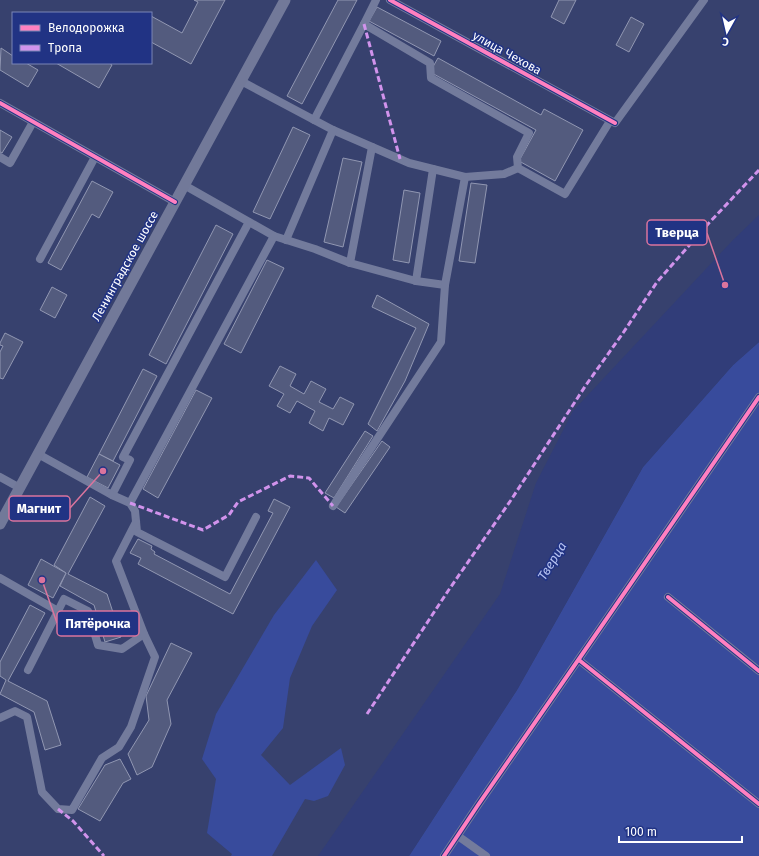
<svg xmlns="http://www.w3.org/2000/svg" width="759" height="856" font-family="'Fira Sans',sans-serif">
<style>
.green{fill:#384b9c}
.water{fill:#313d79}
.building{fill:#535b7e;stroke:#9197b2}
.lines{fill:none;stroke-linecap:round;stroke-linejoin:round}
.minor{stroke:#737b9c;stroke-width:8}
.major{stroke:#727999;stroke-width:11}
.quiet{stroke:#d193ec;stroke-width:3;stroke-dasharray:6 3;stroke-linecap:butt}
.cycleway-casing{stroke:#213384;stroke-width:6}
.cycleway{stroke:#ff80c0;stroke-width:4}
.labels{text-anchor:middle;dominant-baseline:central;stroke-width:3;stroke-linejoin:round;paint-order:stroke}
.street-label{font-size:12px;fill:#fff;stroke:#213384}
.water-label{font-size:13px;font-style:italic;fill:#b5c1f0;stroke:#213384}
.leader{fill:none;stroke:#da749d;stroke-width:1.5}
.callout-dot{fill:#da749d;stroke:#213384;stroke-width:1.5}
.callout{fill:#213384;stroke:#da749d;stroke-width:1.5}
.callout-label{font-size:13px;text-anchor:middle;font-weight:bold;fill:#fff}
</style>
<rect width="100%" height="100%" fill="#37416e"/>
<g class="green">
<polygon points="759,342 759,856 409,856 517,690 643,467 733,365"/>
<polygon points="316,560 337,590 312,626 290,678 283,728 261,755 290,785 341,748 345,765 328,796 314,801 305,799 272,856 231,856 232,854 207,833 216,779 202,759 216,714 274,615"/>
</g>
<polygon class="water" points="759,215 759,342 733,365 643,467 517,690 409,856 318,856 500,594 536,483 573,411 733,240"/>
<g class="building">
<polygon points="194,0 225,0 191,64 151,42 151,16 182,33 198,2"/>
<polygon points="338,0 357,0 302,104 287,96"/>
<polygon points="559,0 576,0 564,24 551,17"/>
<polygon points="377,7 441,41 434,56 369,21"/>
<polygon points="631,17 644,24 629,52 616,45"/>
<polygon points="1,48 13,56 13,63 26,63 38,70 28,87 0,70"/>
<polygon points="438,58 541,115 544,109 583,130 555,181 519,161 536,130 430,72"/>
<polygon points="56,63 109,63 112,65 99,88"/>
<polygon points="293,127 310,135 270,219 253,212"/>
<polygon points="0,130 12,137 2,153 0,152"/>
<polygon points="343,158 362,162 343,247 324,242"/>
<polygon points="92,181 113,192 99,218 92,214 61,270 48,263"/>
<polygon points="471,183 487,185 475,263 459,261"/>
<polygon points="404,190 420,193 409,263 393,260"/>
<polygon points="216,225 233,234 166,364 149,355"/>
<polygon points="267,260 284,268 241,353 224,344"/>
<polygon points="52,287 67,295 55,318 40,310"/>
<polygon points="377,295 429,324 405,381 377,431 368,424 416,328 372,307"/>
<polygon points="5,333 23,342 3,379 0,378 0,352 3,346 0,345 0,343"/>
<polygon points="280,366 296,374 290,386 304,394 311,381 326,389 319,402 333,409 340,397 354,404 343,425 329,418 323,431 309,423 315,411 297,401 290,413 277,406 284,394 269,386"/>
<polygon points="143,369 157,376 113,461 99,454"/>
<polygon points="196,390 212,398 158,498 143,489"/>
<polygon points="365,431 373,436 334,498 325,493"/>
<polygon points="382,441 390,447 345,513 336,507"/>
<polygon points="99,454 120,465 108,488 87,477"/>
<polygon points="90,497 105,506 68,574 107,594 121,637 105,642 94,605 60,586 66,573 54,565"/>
<polygon points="274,499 290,507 233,614 138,564 141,558 130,553 138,539 152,546 151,549 155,552 154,554 230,594 273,513 268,511"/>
<polygon points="41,559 66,573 53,598 28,585"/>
<polygon points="30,605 45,613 8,681 47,701 61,745 45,750 34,712 0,694 6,680 0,676 0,662"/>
<polygon points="171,643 192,653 167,700 171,724 152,767 137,775 128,754 149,720 146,696"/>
<polygon points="120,759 131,779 123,783 100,821 78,809 105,765"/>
</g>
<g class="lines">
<g class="minor">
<polyline points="376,0 364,24 430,63 431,78 529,133 517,157 518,168 565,194 610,121"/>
<polyline points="390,0 615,123 704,0"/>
<polyline points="241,81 333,130 409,163 465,177 504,174 518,168"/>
<polyline points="0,103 175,202"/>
<polyline points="314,120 364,24"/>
<polyline points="0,157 10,163 33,122"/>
<polyline points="184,185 274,236 315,249 350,263 416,281 445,285"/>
<polyline points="286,240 333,130"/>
<polyline points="40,259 95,157"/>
<polyline points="350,263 372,147"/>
<polyline points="416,281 433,169"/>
<polyline points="38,454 112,495 130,460 123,457 249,222"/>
<polyline points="0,477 20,488"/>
<polyline points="112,495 130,503 135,511 137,532 225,577 256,517"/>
<polyline points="130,503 274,236"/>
<polyline points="333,506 441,342 445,285 465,177"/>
<polyline points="0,578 58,611 64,599 88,611 98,645 122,649 144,634"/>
<polyline points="668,597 759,671"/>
<polyline points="579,660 759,804"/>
<polyline points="28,670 58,611"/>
<polyline points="0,718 15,711 27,717 42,792 58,809 72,810 102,758 119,747 131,727 155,657 144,634 116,561 136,522"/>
<polyline points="458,836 486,856"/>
<polyline points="444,856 478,805 592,640 759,397"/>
</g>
<polyline class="major" points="0,524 285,0"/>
<g class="quiet">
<polyline points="364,24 400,159"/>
<polyline points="130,503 203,530 229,515 238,502 290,476 309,478 333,506"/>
<polyline points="367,714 448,591 511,500 586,385 623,333 657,282 708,224 759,170"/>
<polyline points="58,809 73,821 104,856"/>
</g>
<defs>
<g id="cycleway">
<polyline points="390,0 615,123"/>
<polyline points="0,103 175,202"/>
<polyline points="668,597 759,671"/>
<polyline points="579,660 759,804"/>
<polyline points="444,856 478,805 592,640 759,397"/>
</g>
</defs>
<use href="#cycleway" class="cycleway-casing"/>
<use href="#cycleway" class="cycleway"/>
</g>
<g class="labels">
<g class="street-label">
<text transform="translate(507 53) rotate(29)">улица Чехова</text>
<text transform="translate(125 266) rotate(-61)">Ленинградское шоссе</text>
</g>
<g class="water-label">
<text transform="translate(552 561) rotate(-58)">Тверца</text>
</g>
</g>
<path class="leader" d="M725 285L707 233M103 471L70 508M42 580L57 623"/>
<g class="callout-dot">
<circle cx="725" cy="285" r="4"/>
<circle cx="103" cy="471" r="4"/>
<circle cx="42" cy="580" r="4"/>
</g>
<g class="callout">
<rect x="647" y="220" width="60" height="25" rx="4"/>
<rect x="9" y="496" width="61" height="25" rx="4"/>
<rect x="57" y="611" width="82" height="25" rx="4"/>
</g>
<g class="callout-label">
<text x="677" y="237">Тверца</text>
<text x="39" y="513">Магнит</text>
<text x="98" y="628">Пятёрочка</text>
</g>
<rect x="12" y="12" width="140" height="52" fill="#213384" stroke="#7a85b5"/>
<rect x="20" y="25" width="20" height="6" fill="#ff80c0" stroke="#7a85b5"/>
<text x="48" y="32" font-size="12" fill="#ffffff">Велодорожка</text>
<rect x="20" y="45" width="20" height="6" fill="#d193ec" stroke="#7a85b5"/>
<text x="48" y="52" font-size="12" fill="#ffffff">Тропа</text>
<g transform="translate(727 32) rotate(188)" stroke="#213384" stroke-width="3" paint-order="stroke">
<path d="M0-3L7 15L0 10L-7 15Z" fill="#ffffff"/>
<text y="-6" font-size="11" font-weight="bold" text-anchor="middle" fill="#ffffff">С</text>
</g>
<path d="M619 836v6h123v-6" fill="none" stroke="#ffffff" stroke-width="2"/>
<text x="625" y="836" font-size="12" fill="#ffffff" stroke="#213384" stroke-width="3" paint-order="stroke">100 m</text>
</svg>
